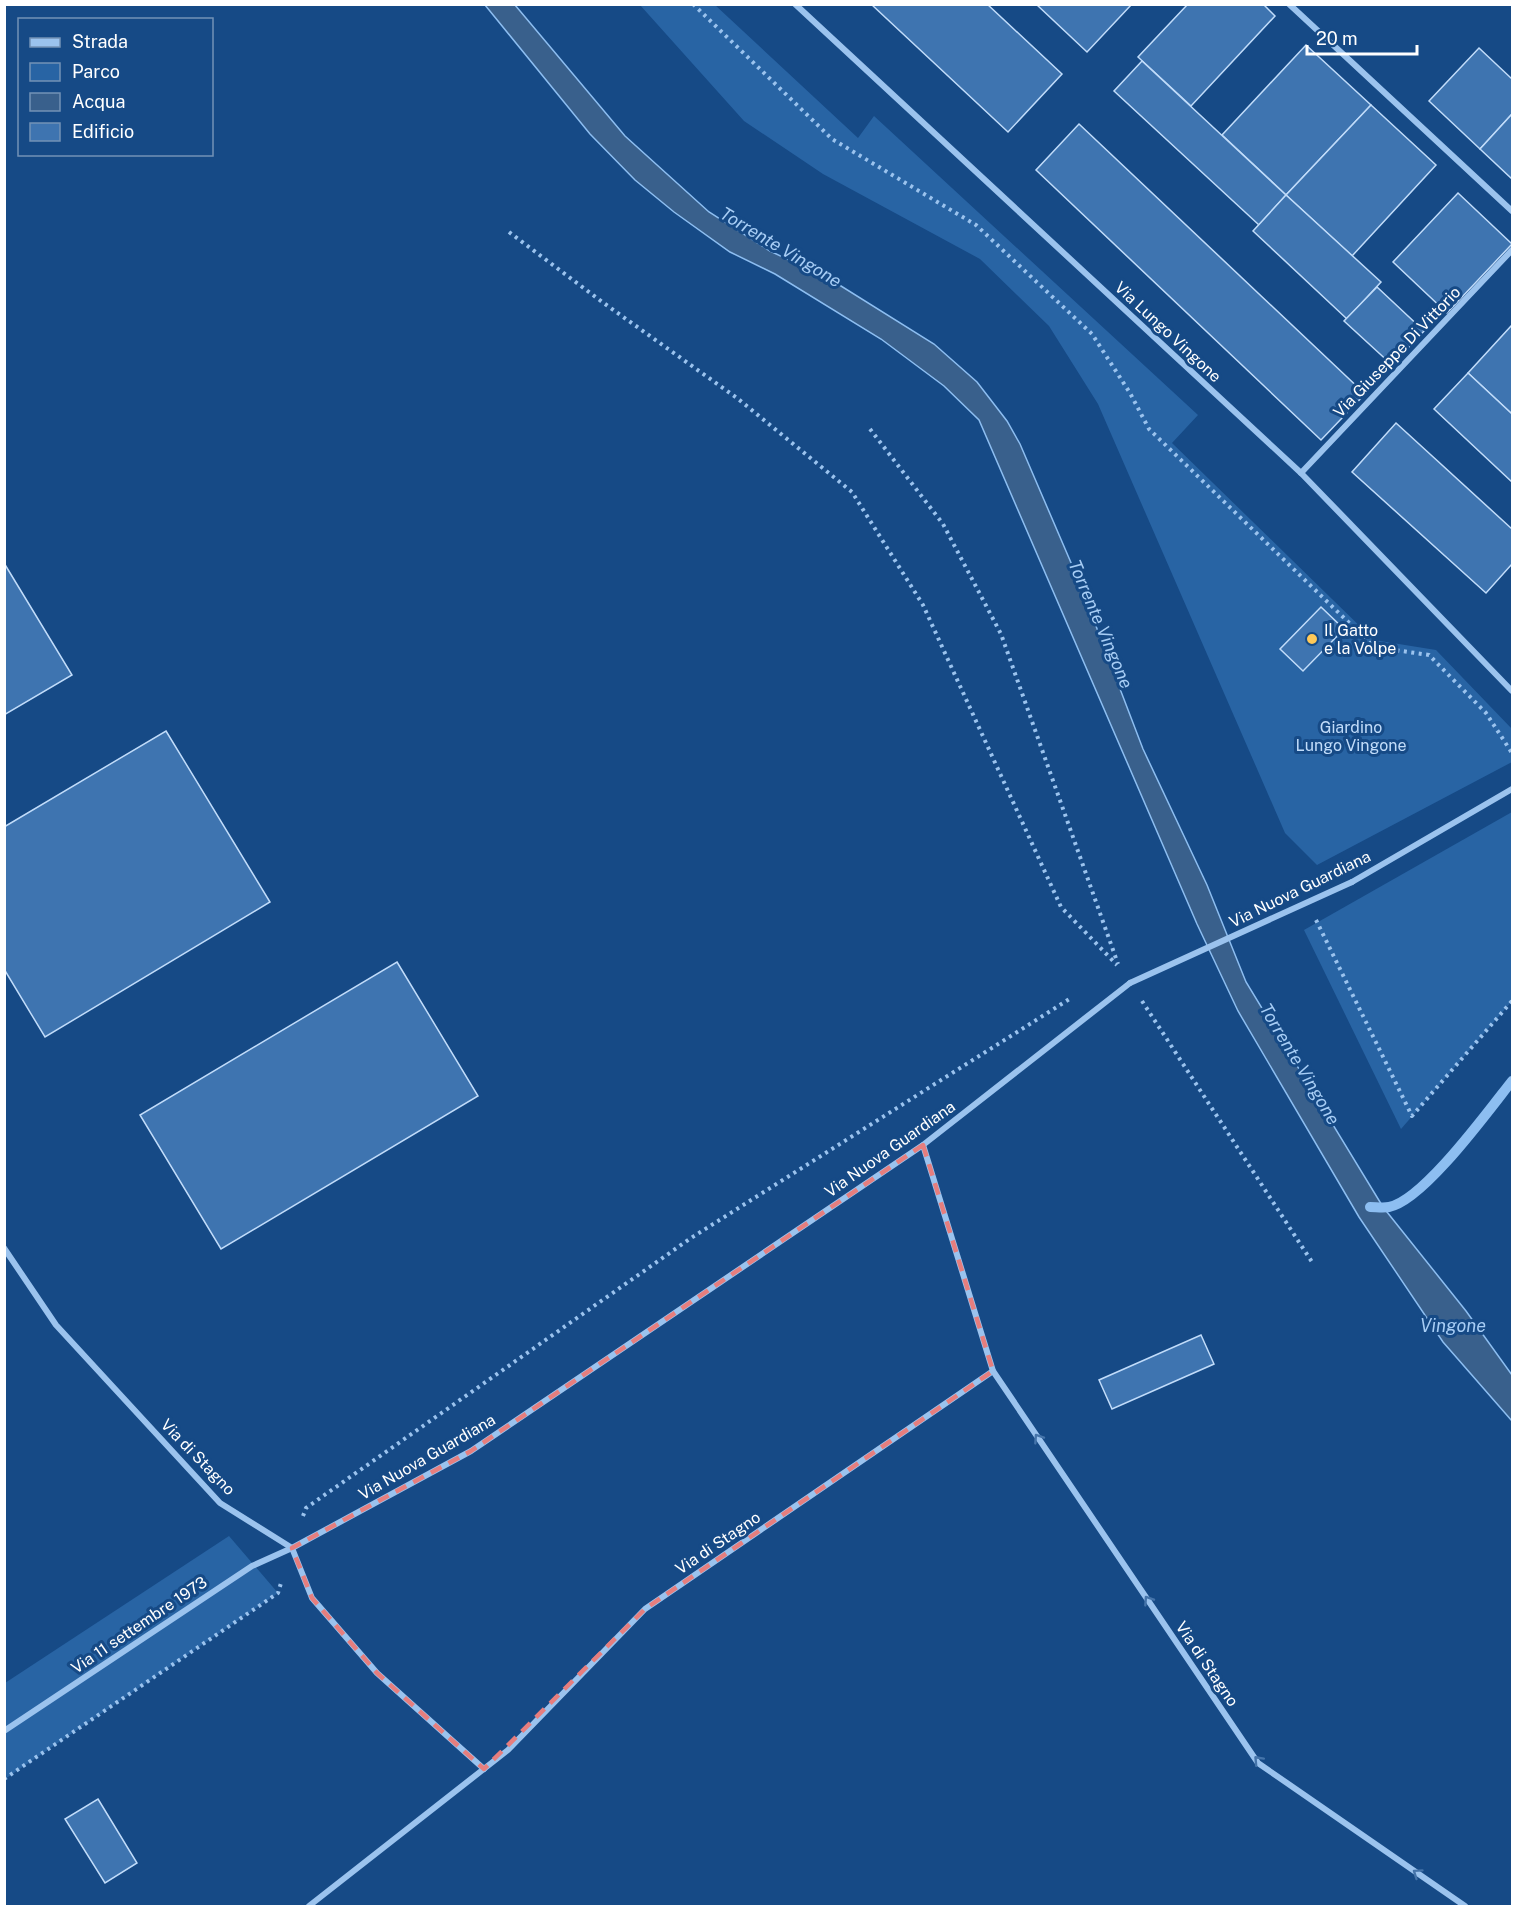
<svg xmlns="http://www.w3.org/2000/svg" width="1517" height="1911" font-family="'Public Sans',sans-serif">
<style>
.green{fill:#2864a4}
.water{fill:#39608c;stroke:#8dbef1;stroke-width:1.5}
.lines{fill:none;stroke-linecap:round;stroke-linejoin:round}
.stream{stroke:#8dbef1;stroke-width:10}
.building{fill:#3e74b0;stroke:#c1dcfa;stroke-width:1.5}
.path{stroke:#9bc3ee;stroke-width:4;stroke-dasharray:3 4.5;stroke-linecap:butt}
.street{stroke:#9bc3ee;stroke-width:6}
.street-bridge{stroke:#9bc3ee;stroke-width:6}
.oneway{stroke:#4574aa}
.marked{fill:none;stroke:#e67e7e;stroke-width:4.5;stroke-dasharray:12 8;stroke-linejoin:round}
.poi-dot{fill:#ffc958;stroke:#164a86;stroke-width:2}
.labels{text-anchor:middle;dominant-baseline:central;stroke-width:6;stroke-linejoin:round;paint-order:stroke}
.street-label{font-size:16px;fill:#fff;stroke:#164a86}
.poi-label{font-size:16px;fill:#fff;stroke:#164a86;text-anchor:start}
.park-label{font-size:16px;fill:#c1dcfa;stroke:#164a86}
.water-label{font-size:18px;font-style:italic;fill:#a7cdf5;stroke:#164a86}
</style>
<rect width="100%" height="100%" fill="#164a86"/>
<g class="green">
<polygon points="640,5 715,5 858,138 874,116 1198,415 1172,443 1374,640 1436,650 1512,729 1512,762 1317,865 1285,833 1098,404 1049,326 980,259 823,174 744,121"/>
<polygon points="1512,812 1512,1001 1401,1129 1304,930"/>
<polygon points="229,1536 278,1593 5,1779 5,1683"/>
</g>
<polygon class="water" points="485,5 515,5 625,136 709,212 770,251 833,281 934,344 977,382 1007,421 1020,444 1078,579 1143,749 1207,885 1246,982 1383,1207 1466,1311 1512,1375 1512,1421 1443,1342 1359,1217 1238,1011 1197,924 979,420 944,386 881,339 775,274 730,252 674,212 635,180 590,134"/>
<g class="lines">
<path class="stream" d="M1370 1207C1376 1207 1383 1208 1389 1207 1423 1201 1489 1110 1512 1081"/>
</g>
<g class="building">
<polygon points="871,4 987,4 1062,74 1008,132"/>
<polygon points="1036,4 1132,4 1087,52"/>
<polygon points="1188,4 1263,4 1275,16 1191,106 1138,57"/>
<polygon points="1306,45 1371,105 1286,195 1222,135"/>
<polygon points="1479,48 1512,79 1512,114 1480,149 1429,101"/>
<polygon points="1142,61 1286,195 1259,225 1114,91"/>
<polygon points="1371,105 1436,165 1352,256 1286,195"/>
<polygon points="1512,114 1512,179 1480,149"/>
<polygon points="1079,124 1365,394 1321,440 1036,170"/>
<polygon points="1458,193 1512,244 1447,313 1393,262"/>
<polygon points="1286,195 1381,282 1347,319 1253,231"/>
<polygon points="1377,287 1424,331 1392,365 1344,321"/>
<polygon points="1512,325 1512,412 1511,413 1468,373"/>
<polygon points="1468,373 1512,414 1512,482 1434,409"/>
<polygon points="1396,423 1512,529 1512,564 1486,593 1352,472"/>
<polygon points="4,563 72,675 4,715"/>
<polygon points="1321,607 1344,629 1303,671 1280,649"/>
<polygon points="166,731 270,902 45,1037 4,969 4,827"/>
<polygon points="397,962 478,1096 221,1249 140,1115"/>
<polygon points="1201,1335 1214,1364 1112,1409 1099,1380"/>
<polygon points="98,1799 137,1863 105,1883 65,1819"/>
</g>
<g class="lines">
<g class="path">
<polyline points="693,4 832,139 976,225 1092,334 1130,393 1149,429 1374,647 1429,655 1486,713 1512,753"/>
<polyline points="509,232 605,304 737,398 852,492 923,605 1061,907 1117,965"/>
<polyline points="870,429 943,524 1001,634 1118,964"/>
<polyline points="1316,920 1412,1116 1512,1001"/>
<polyline points="1142,1001 1312,1262"/>
<polyline points="303,1516 306,1508 691,1238 1071,998"/>
<polyline points="4,1779 278,1593 281,1583"/>
</g>
<g class="street">
<polyline points="795,4 1301,473 1512,691"/>
<polyline points="1289,4 1512,211"/>
<polyline points="1301,473 1512,250"/>
<polyline points="1352,882 1512,789"/>
<polyline points="923,1145 993,1371 1258,1763 1465,1906"/>
<polyline points="4,1248 56,1325 220,1503 292,1548 312,1598 377,1673 484,1769"/>
<polyline points="4,1731 252,1566 292,1548 471,1451 923,1145 1130,983"/>
<polyline points="309,1906 508,1750 645,1609 993,1371"/>
</g>
<polyline class="street-bridge" points="1130,983 1352,882"/>
</g>
<defs><path id="oneway-chevron" d="M-2-3.5L2.5 0L-2 3.5" fill="none" stroke-width="1.6" stroke-linecap="round" stroke-linejoin="round" transform="scale(1.5)"/></defs>
<g class="oneway">
<use href="#oneway-chevron" transform="translate(1038 1438) rotate(-124)"/>
<use href="#oneway-chevron" transform="translate(1148 1600) rotate(-124)"/>
<use href="#oneway-chevron" transform="translate(1258 1760) rotate(-133)"/>
<use href="#oneway-chevron" transform="translate(1417 1873) rotate(-145)"/>
</g>
<path class="marked" d="M923 1145 993 1371 645 1609 484 1769 377 1673 312 1598 292 1548 471 1451Z"/>
<circle class="poi-dot" cx="1312" cy="639" r="6"/>
<g class="labels">
<g class="street-label">
<text transform="translate(1168 332) rotate(43)">Via Lungo Vingone</text>
<text transform="translate(1397 352) rotate(-46)">Via Giuseppe Di Vittorio</text>
<text transform="translate(1300 889) rotate(-26)">Via Nuova Guardiana</text>
<text transform="translate(890 1149) rotate(-35)">Via Nuova Guardiana</text>
<text transform="translate(198 1457) rotate(46)">Via di Stagno</text>
<text transform="translate(427 1457) rotate(-30)">Via Nuova Guardiana</text>
<text transform="translate(718 1543) rotate(-34)">Via di Stagno</text>
<text transform="translate(139 1625) rotate(-34)">Via 11 settembre 1973</text>
<text transform="translate(1207 1664) rotate(56)">Via di Stagno</text>
</g>
<g class="poi-label">
<text x="1324" y="630">Il Gatto<tspan x="1324" dy="18">e la Volpe</tspan></text>
</g>
<g class="park-label">
<text x="1351" y="727">Giardino<tspan x="1351" dy="18">Lungo Vingone</tspan></text>
</g>
<g class="water-label">
<text transform="translate(781 247) rotate(31)">Torrente Vingone</text>
<text transform="translate(1101 624) rotate(67)">Torrente Vingone</text>
<text transform="translate(1300 1064) rotate(59)">Torrente Vingone</text>
<text x="1453" y="1325">Vingone</text>
</g>
</g>
<rect width="1517" height="1911" fill="none" stroke="#ffffff" stroke-width="12"/>
<rect x="18" y="18" width="195" height="138" fill="#164a86" stroke="#7392b6" stroke-width="1.5"/>
<rect x="30" y="38" width="30" height="9" fill="#9bc3ee" stroke="#7392b6" stroke-width="1.5"/>
<text x="72" y="48" font-size="18" fill="#ffffff">Strada</text>
<rect x="30" y="63" width="30" height="18" fill="#2864a4" stroke="#7392b6" stroke-width="1.5"/>
<text x="72" y="78" font-size="18" fill="#ffffff">Parco</text>
<rect x="30" y="93" width="30" height="18" fill="#39608c" stroke="#7392b6" stroke-width="1.5"/>
<text x="72" y="108" font-size="18" fill="#ffffff">Acqua</text>
<rect x="30" y="123" width="30" height="18" fill="#3e74b0" stroke="#7392b6" stroke-width="1.5"/>
<text x="72" y="138" font-size="18" fill="#ffffff">Edificio</text>
<path d="M1307 45v9h110v-9" fill="none" stroke="#ffffff" stroke-width="3"/>
<text x="1316" y="45" font-size="18" fill="#ffffff" stroke="#164a86" stroke-width="4.5" paint-order="stroke">20 m</text>
</svg>
